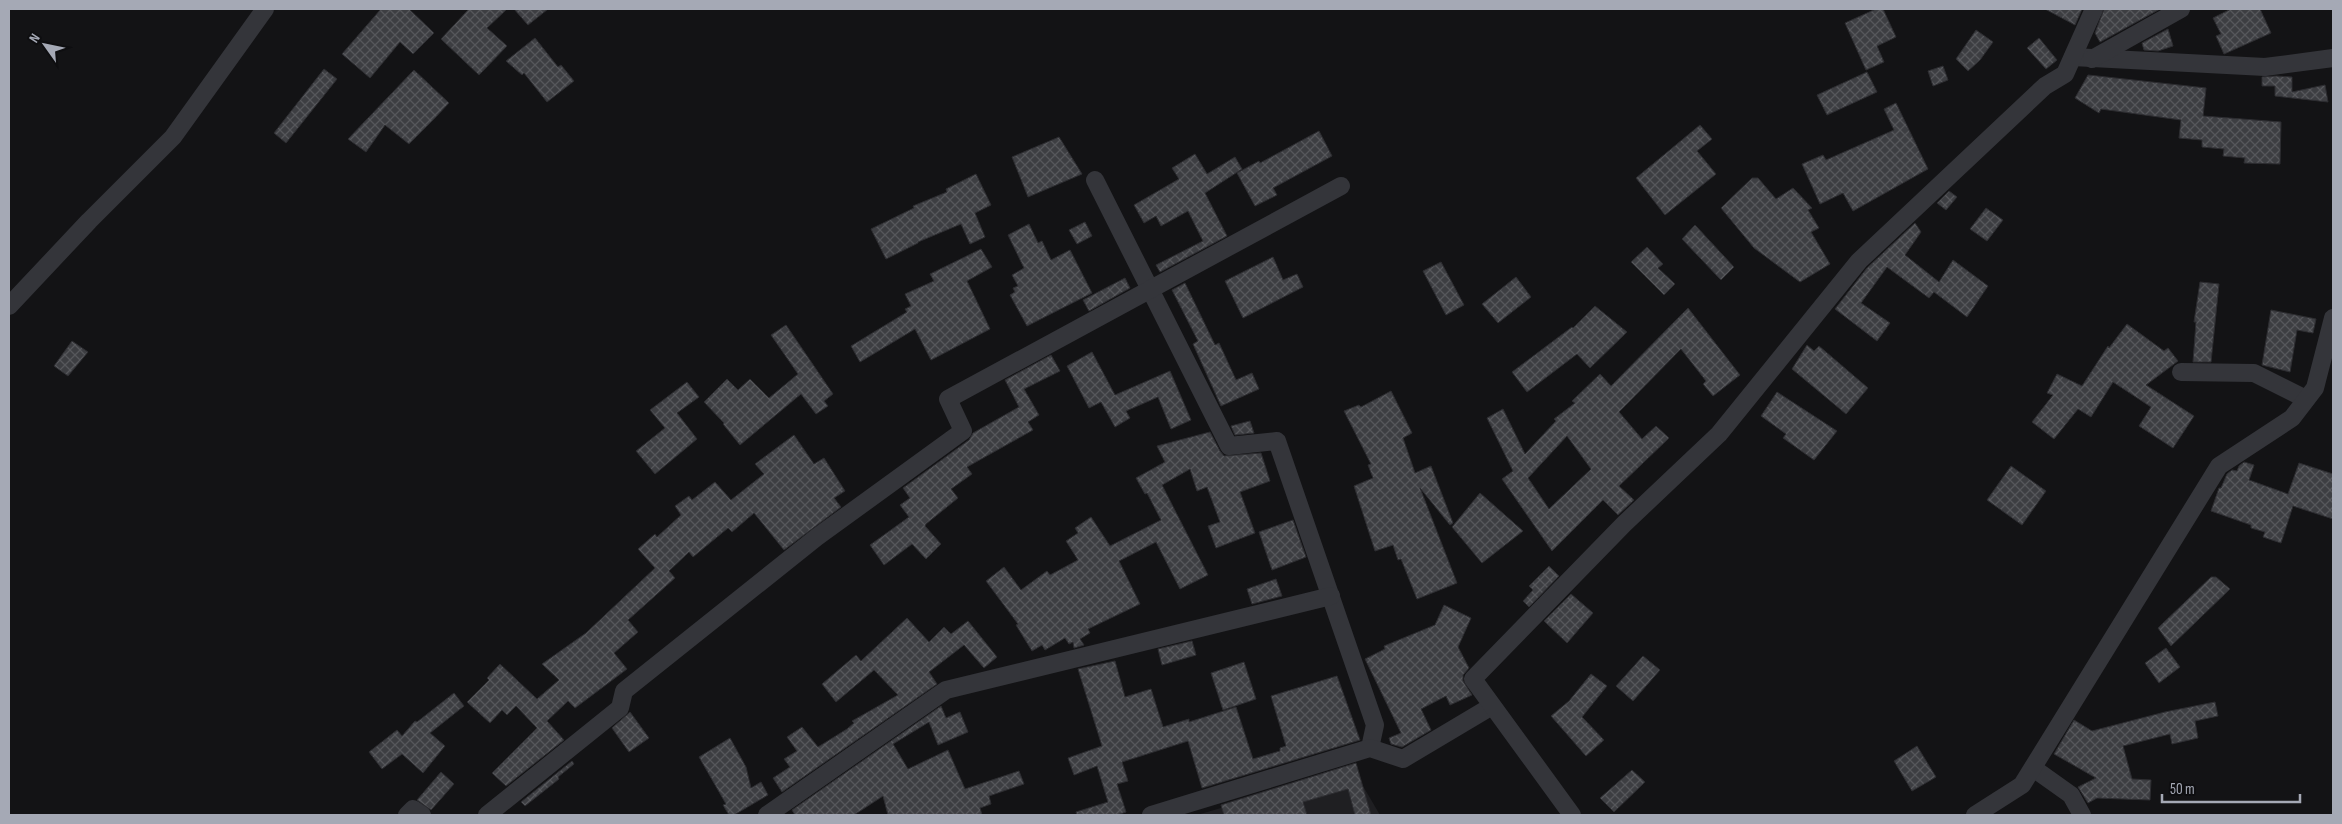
<svg xmlns="http://www.w3.org/2000/svg" width="2342" height="824" font-family="'Sofia Sans Condensed',sans-serif">
<style>
.built{fill:#1f1f22}
.building{fill:url(#building-cross-hatch);stroke:#2d2d31;fill-rule:evenodd}
.lines{fill:none;stroke-linecap:round;stroke-linejoin:round}
.minor{stroke:#34353a;stroke-width:18}
</style>
<defs>
<pattern id="building-cross-hatch" width="8" height="8" patternUnits="userSpaceOnUse" patternTransform="scale(1.25)"><rect width="8" height="8" fill="#3d3e42"/><path d="M0 0l8 8M0 8l8-8" fill="none" stroke="#56575b"/></pattern>
</defs>
<rect width="100%" height="100%" fill="#131315"/>
<polygon class="built" points="1353,769 1380,815 1197,815"/>
<g class="building">
<polygon points="381,9 409,9 434,33 413,54 400,42 370,78 342,54"/>
<polygon points="469,9 507,9 487,28 507,46 479,75 441,39"/>
<polygon points="514,9 548,9 528,25"/>
<polygon points="1876,9 1883,9 1896,37 1877,46 1884,62 1866,70 1845,23"/>
<polygon points="2045,9 2082,9 2075,25"/>
<polygon points="2104,9 2160,9 2100,42 2095,33"/>
<polygon points="2231,9 2260,9 2271,33 2224,54 2216,36 2221,34 2213,18"/>
<polygon points="2168,29 2173,46 2158,51 2144,50 2142,43"/>
<polygon points="1976,30 1993,42 1980,60 1968,71 1956,59"/>
<polygon points="535,38 558,67 561,65 574,81 547,102 524,73 522,75 506,61"/>
<polygon points="2039,38 2057,60 2046,69 2027,48"/>
<polygon points="1943,66 1948,80 1933,86 1928,71"/>
<polygon points="324,69 337,79 286,143 274,133"/>
<polygon points="414,70 449,103 433,120 409,144 385,125 366,152 348,139"/>
<polygon points="1867,72 1877,92 1827,115 1817,95"/>
<polygon points="2088,75 2206,88 2203,116 2281,122 2280,164 2244,163 2245,158 2223,156 2224,149 2202,147 2202,140 2179,138 2181,120 2101,109 2099,113 2075,98"/>
<polygon points="2276,76 2292,77 2292,92 2325,85 2328,102 2275,96 2275,86 2262,86 2262,77"/>
<polygon points="1896,103 1928,169 1853,211 1843,193 1820,204 1802,164 1823,155 1826,160 1894,130 1884,109"/>
<polygon points="1700,125 1712,139 1697,151 1716,174 1665,215 1636,178"/>
<polygon points="1319,131 1332,156 1273,188 1277,195 1255,206 1237,173 1259,161 1260,163"/>
<polygon points="1059,137 1082,174 1028,197 1012,157"/>
<polygon points="1195,154 1207,174 1235,157 1242,169 1205,193 1227,236 1160,272 1156,265 1203,241 1188,211 1161,226 1156,216 1144,223 1134,205 1179,179 1172,168"/>
<polygon points="976,174 991,205 975,213 985,237 970,244 961,224 918,242 918,243 886,259 871,229 914,208 913,206 947,192 946,189"/>
<polygon points="1752,178 1758,178 1776,199 1793,188 1812,208 1808,210 1819,228 1811,232 1830,264 1800,282 1754,248 1721,208"/>
<polygon points="1949,191 1957,197 1946,210 1937,203"/>
<polygon points="1986,208 2003,220 1987,241 1970,229"/>
<polygon points="1085,222 1092,236 1077,244 1069,230"/>
<polygon points="1915,223 1921,232 1905,255 1939,282 1953,260 1988,286 1967,317 1934,292 1929,298 1887,267 1861,303 1890,323 1877,341 1835,309 1867,268"/>
<polygon points="1029,224 1038,243 1042,241 1051,260 1070,250 1092,293 1027,326 1010,295 1015,292 1013,288 1018,286 1012,275 1024,268 1008,235"/>
<polygon points="1695,225 1734,267 1721,280 1682,239"/>
<polygon points="1647,247 1663,264 1658,268 1675,284 1664,295 1631,262"/>
<polygon points="981,249 992,267 967,281 990,329 931,360 915,329 860,362 851,346 907,312 905,309 911,306 905,294 934,281 930,274"/>
<polygon points="1273,257 1283,280 1297,274 1303,287 1243,318 1225,281"/>
<polygon points="1441,262 1464,305 1446,315 1423,271"/>
<polygon points="1516,277 1531,297 1498,323 1482,304"/>
<polygon points="1125,278 1130,288 1089,311 1083,300"/>
<polygon points="2200,282 2219,284 2211,362 2193,362 2196,322 2194,322"/>
<polygon points="1185,283 1215,345 1219,343 1236,380 1252,373 1259,389 1221,406 1193,344 1198,341 1172,290"/>
<polygon points="1595,306 1627,332 1590,368 1577,354 1527,392 1512,372 1572,327 1573,328"/>
<path d="M1688 308 1740 375 1713 396 1703 384 1706 381 1681 349 1619 412 1642 439 1656 426 1669 438 1619 486 1634 500 1618 515 1603 500 1552 551 1502 479 1513 471 1487 418 1503 409 1525 454 1556 421 1554 419 1575 403 1572 401 1600 374 1611 386ZM1567 436 1591 469 1549 509 1528 478Z"/>
<polygon points="2271,310 2316,319 2313,333 2297,330 2290,372 2262,365"/>
<polygon points="2127,324 2164,351 2168,348 2178,361 2146,385 2194,416 2173,448 2139,426 2151,407 2113,382 2091,417 2078,409 2054,439 2032,422 2053,395 2047,393 2057,374 2082,386 2108,346 2109,348"/>
<polygon points="786,325 833,394 824,401 828,406 816,414 801,394 740,445 723,424 724,423 704,402 727,379 738,390 750,379 769,398 798,374 771,335"/>
<polygon points="72,341 88,352 68,376 54,366"/>
<polygon points="1807,345 1814,351 1819,346 1868,388 1846,414 1792,369"/>
<polygon points="1092,352 1115,395 1170,371 1191,420 1171,429 1158,397 1126,411 1130,418 1115,427 1101,402 1089,408 1067,366"/>
<polygon points="1051,355 1060,371 1024,389 1039,415 1028,422 1033,430 967,467 972,474 951,489 958,498 926,524 925,526 941,544 926,559 912,544 884,565 870,545 909,517 900,505 910,498 903,488 969,440 973,433 1019,407 1005,380"/>
<polygon points="687,382 699,397 677,413 697,439 655,474 636,451 665,428 650,410"/>
<polygon points="1391,391 1412,433 1403,438 1415,473 1431,466 1453,523 1450,525 1420,488 1457,583 1417,599 1401,559 1398,560 1393,545 1375,551 1354,486 1373,478 1368,465 1371,464 1344,411 1359,405 1361,407"/>
<polygon points="1777,392 1837,431 1814,460 1783,438 1786,434 1761,416"/>
<polygon points="1250,421 1254,433 1235,435 1231,426"/>
<polygon points="1210,432 1220,451 1224,456 1261,453 1270,481 1240,492 1255,533 1216,548 1208,526 1220,522 1207,487 1197,491 1190,469 1162,485 1208,575 1180,589 1156,542 1119,561 1140,604 1088,629 1090,633 1080,639 1084,645 1074,648 1073,642 1069,644 1065,638 1045,650 1042,645 1032,651 1016,625 1018,624 986,581 1004,567 1021,590 1047,571 1050,575 1078,560 1066,541 1078,533 1075,528 1091,517 1110,546 1161,520 1147,493 1145,494 1136,478 1165,462 1157,446"/>
<polygon points="794,435 814,464 824,458 845,491 834,498 841,507 784,550 754,513 732,532 728,528 693,557 689,552 669,571 675,578 628,620 638,632 614,653 627,669 575,708 568,701 547,721 564,740 506,786 492,773 537,728 516,706 507,715 502,710 490,723 467,702 489,680 487,678 500,664 537,699 559,680 542,664 586,633 655,568 638,549 655,534 657,537 681,515 675,506 689,496 692,500 715,482 731,500 764,474 755,464"/>
<polygon points="2244,462 2254,465 2249,480 2288,494 2299,463 2333,474 2333,519 2293,506 2281,543 2263,537 2265,532 2251,528 2251,525 2211,511 2219,488 2221,488 2227,474 2232,470 2237,471 2239,466"/>
<polygon points="2011,466 2046,491 2022,525 1987,500"/>
<polygon points="1480,493 1523,531 1482,563 1452,527"/>
<polygon points="1293,520 1306,557 1272,570 1259,532"/>
<polygon points="1549,566 1559,576 1529,607 1523,601 1533,590 1529,586"/>
<polygon points="2211,577 2216,577 2230,589 2171,646 2158,628"/>
<polygon points="1276,579 1282,596 1252,604 1247,589"/>
<polygon points="1571,594 1593,613 1567,643 1544,621"/>
<polygon points="1444,605 1471,618 1458,647 1469,668 1463,675 1463,681 1472,695 1450,705 1446,696 1421,709 1431,730 1402,747 1391,744 1389,738 1401,733 1365,659 1385,649 1384,646 1435,625"/>
<polygon points="907,618 929,642 944,627 951,634 968,621 997,657 984,668 964,645 929,672 937,684 782,792 773,778 790,767 784,759 797,751 787,737 802,727 818,747 847,729 854,723 852,721 898,695 874,670 836,702 822,684 856,655 861,661"/>
<polygon points="1192,641 1196,655 1162,665 1158,649"/>
<polygon points="2166,648 2180,667 2159,683 2145,663"/>
<polygon points="1643,656 1660,670 1633,701 1616,686"/>
<polygon points="1115,661 1125,697 1151,689 1163,727 1189,719 1189,722 1236,707 1253,759 1280,751 1280,748 1286,746 1271,696 1337,676 1360,740 1202,788 1188,741 1122,762 1128,781 1117,784 1126,812 1117,815 1077,815 1076,812 1108,802 1097,766 1074,775 1068,758 1102,746 1078,669"/>
<polygon points="1244,662 1256,699 1223,710 1211,673"/>
<polygon points="1591,674 1607,686 1582,717 1604,740 1586,756 1551,716 1569,701"/>
<polygon points="454,693 464,706 430,733 445,746 423,773 402,754 382,769 369,752 397,730 402,736 415,721 417,722"/>
<polygon points="2215,702 2218,716 2195,721 2198,738 2172,744 2170,734 2123,746 2132,779 2151,780 2150,800 2097,798 2088,803 2078,787 2096,778 2054,754 2074,720 2092,731 2165,712"/>
<polygon points="941,706 946,718 960,712 968,732 938,745 929,722 893,744 908,769 948,750 965,789 1019,771 1024,784 989,796 991,804 980,808 982,815 888,815 883,796 854,815 795,815 792,810"/>
<polygon points="630,712 649,738 629,752 612,728"/>
<polygon points="730,738 746,767 751,788 761,782 768,795 734,815 729,815 723,805 726,804 699,757"/>
<polygon points="1917,746 1936,777 1912,791 1894,761"/>
<polygon points="572,761 574,764 558,777 559,779 525,806 521,802"/>
<polygon points="1356,763 1371,815 1355,815 1348,789 1303,802 1307,815 1224,815 1221,805"/>
<polygon points="1632,770 1645,782 1614,812 1600,798"/>
<polygon points="441,772 454,784 431,810 417,800"/>
</g>
<g class="lines">
<g class="minor">
<polyline points="2073,57 2265,67 2333,58"/>
<polyline points="2092,59 2181,9"/>
<polyline points="1095,180 1229,446 1277,441 1375,725 1370,748"/>
<polyline points="9,306 89,221 173,137 265,9"/>
<polyline points="2181,372 2254,373 2306,399"/>
<polyline points="2033,768 2071,795 2082,815"/>
<polyline points="407,815 413,809 422,815"/>
<polyline points="487,815 620,708 624,691 817,537 963,431 948,399 1341,186"/>
<polyline points="767,815 946,690 1331,596"/>
<polyline points="1151,815 1370,748 1403,759 1492,706"/>
<polyline points="1572,815 1473,679 1624,524 1719,434 1859,261 2045,86 2065,74 2094,9"/>
<polyline points="1975,815 2022,785 2219,466 2292,418 2315,388 2333,318"/>
</g>
</g>
<rect width="2342" height="824" fill="none" stroke="#a5a9b5" stroke-width="20"/>
<g transform="translate(45 45) rotate(303)" stroke="#0e0e10" stroke-width="4" paint-order="stroke">
<path d="M0-4L9 19L0 12L-9 19Z" fill="#a5a9b5"/>
<text y="-8" font-size="14" font-weight="bold" text-anchor="middle" fill="#a5a9b5">N</text>
</g>
<path d="M2162 794v8h138v-8" fill="none" stroke="#a5a9b5" stroke-width="2.5"/>
<text x="2170" y="794" font-size="15" fill="#a5a9b5" stroke="#0e0e10" stroke-width="4" paint-order="stroke">50 m</text>
</svg>
